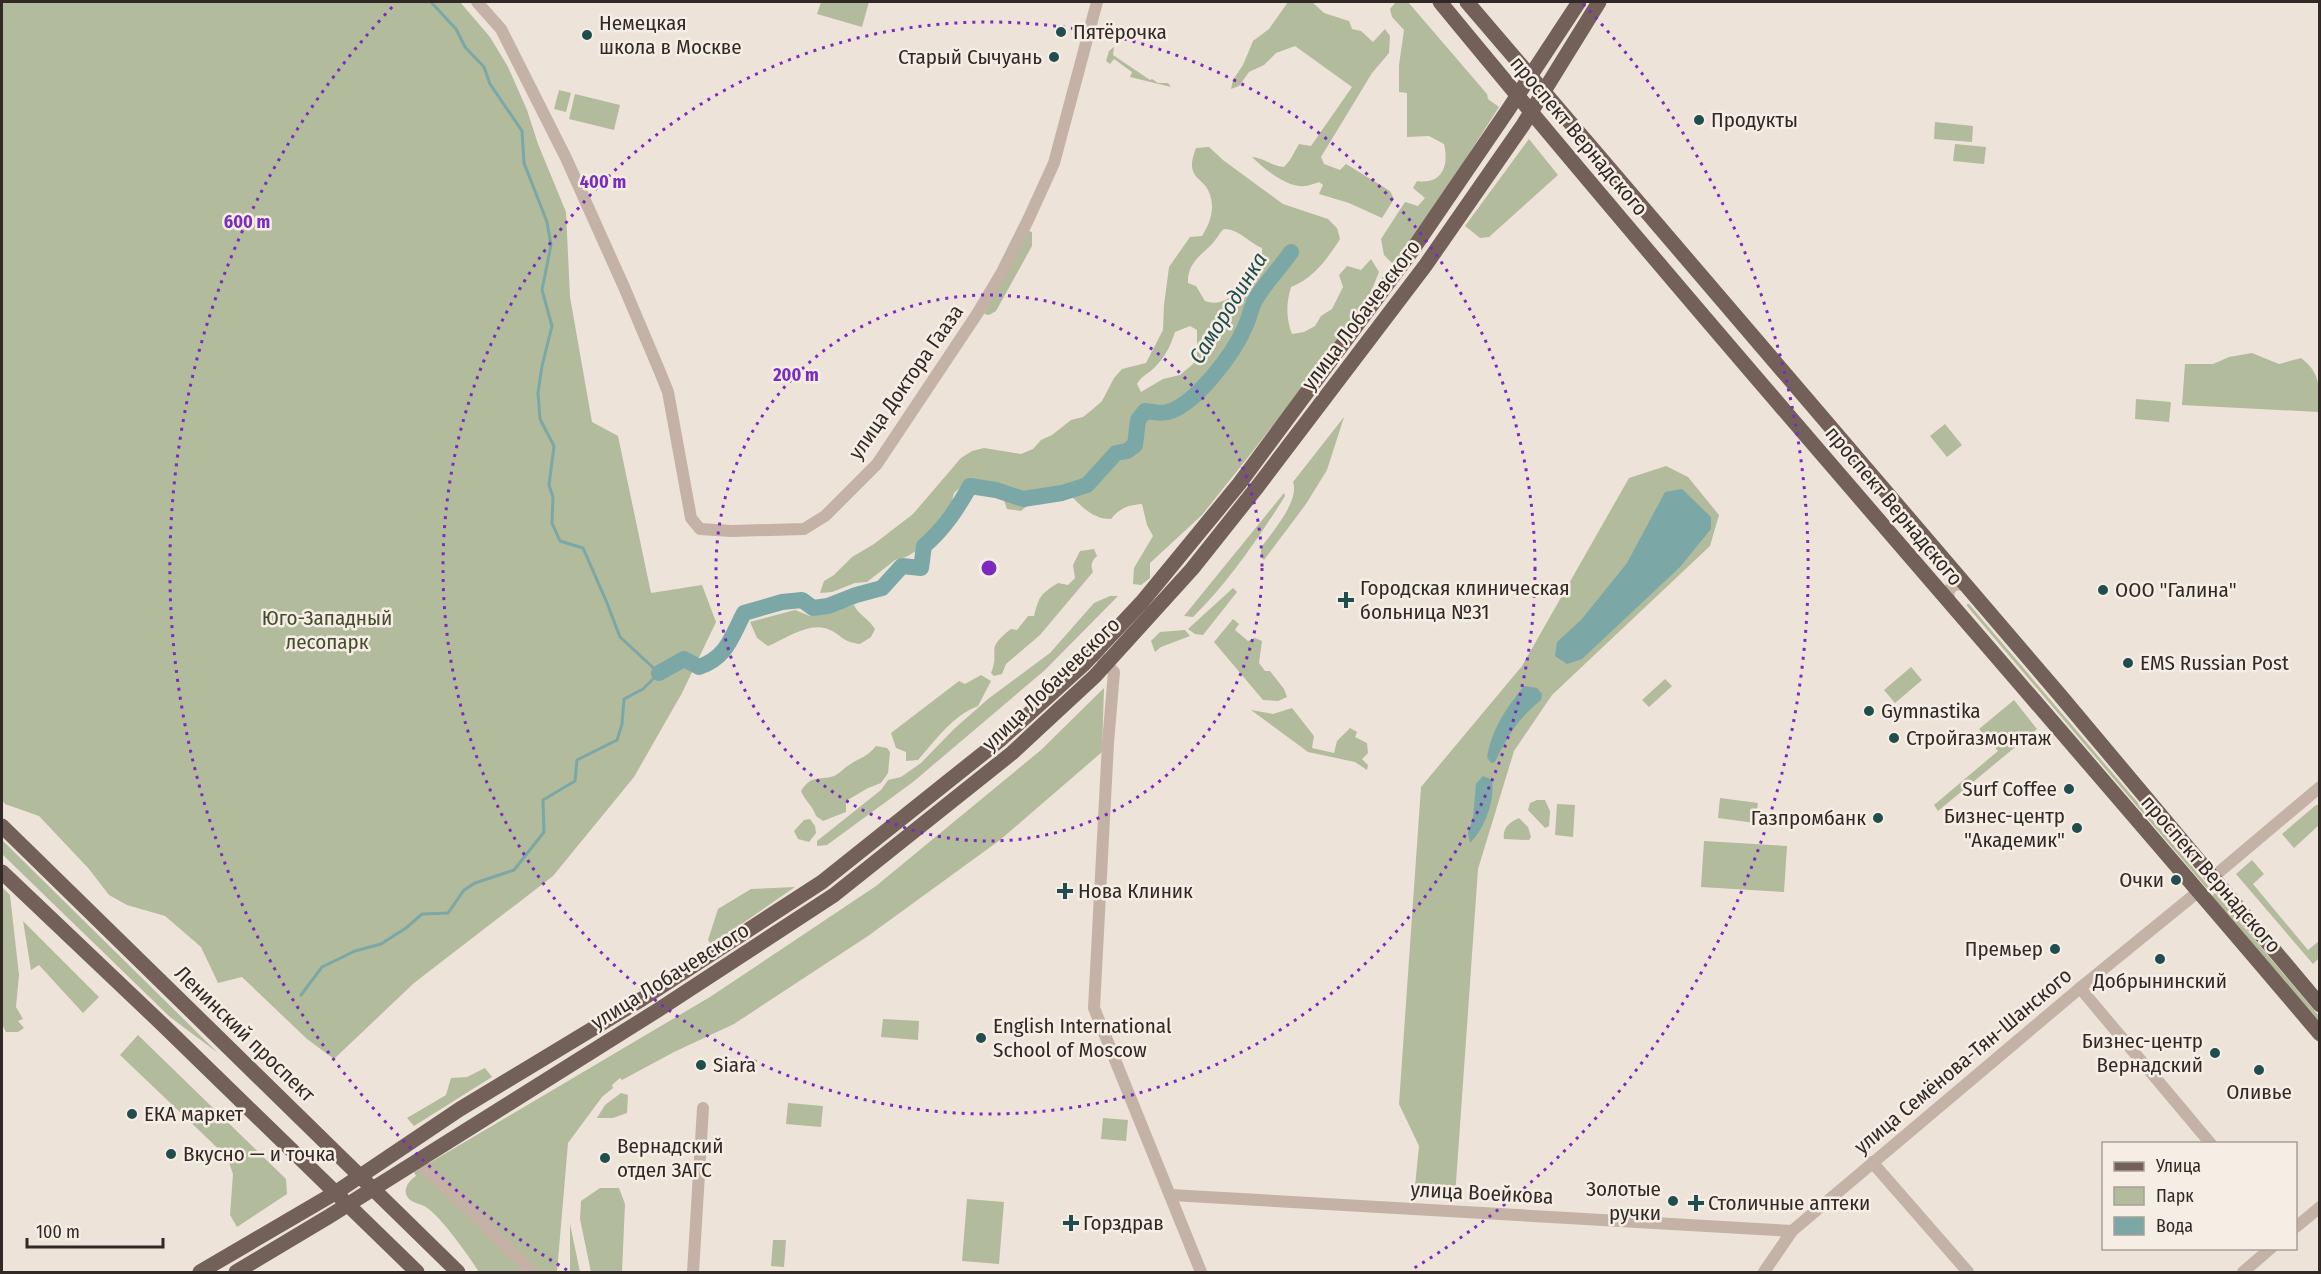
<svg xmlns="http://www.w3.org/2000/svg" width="2321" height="1274" font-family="'Fira Sans Condensed',sans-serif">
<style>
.green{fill:#b2bb9b;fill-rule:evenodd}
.water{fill:#7ba8a7}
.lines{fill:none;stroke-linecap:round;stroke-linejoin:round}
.stream{stroke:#7ba8a7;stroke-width:3}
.river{stroke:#7ba8a7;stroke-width:16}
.minor{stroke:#c4b2a6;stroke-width:12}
.major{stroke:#726059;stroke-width:15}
.ring{fill:none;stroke:#7b2cbf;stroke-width:3;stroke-dasharray:3 6}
.poi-dot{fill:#204e4e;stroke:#f6ede4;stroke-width:2}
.labels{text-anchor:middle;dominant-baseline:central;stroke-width:5;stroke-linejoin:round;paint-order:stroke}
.poi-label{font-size:21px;fill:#312926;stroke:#f6ede4;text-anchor:start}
.street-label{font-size:21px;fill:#312926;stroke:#f6ede4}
.park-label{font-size:21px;fill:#434d2d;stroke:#f6ede4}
.water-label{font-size:22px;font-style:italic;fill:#204e4e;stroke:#f6ede4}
.centre{fill:#7b2cbf;stroke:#f6ede4;stroke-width:3}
.ring-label{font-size:18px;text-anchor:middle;font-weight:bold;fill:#7b2cbf;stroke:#f6ede4;stroke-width:5;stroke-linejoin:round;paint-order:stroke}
</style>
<rect width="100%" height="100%" fill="#eee3d9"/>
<g class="green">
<polygon points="2,2 460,2 490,37 508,67 527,110 538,144 566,212 570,297 592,422 618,436 651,593 702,585 716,622 682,693 634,777 553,876 414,983 334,1059 307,1039 242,977 218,983 201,947 165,916 127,905 109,895 89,869 39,816 5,804 2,800"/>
<polygon points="821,2 869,2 862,27 817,14"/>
<path d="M1288 2H1312L1324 13 1349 21 1352 29 1361 31 1373 42 1385 29 1390 36 1389 53 1372 73 1321 157 1324 164 1340 170 1346 164 1390 191 1394 199 1382 218 1349 203 1319 194 1323 185 1319 182C1313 184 1306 187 1300 186 1285 186 1262 167 1252 157 1264 158 1272 166 1284 167L1290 160 1299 144 1311 146 1352 87 1295 46 1276 53 1264 65 1249 72 1239 86 1231 89 1233 80 1243 65 1253 41 1269 29Z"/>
<path d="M1396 2H1408L1487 94 1488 99 1499 107 1399 263 1393 264 1384 255 1381 239 1405 202 1418 206 1425 198 1413 188 1417 181C1443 185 1449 165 1444 144L1429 136 1407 137V93L1399 92V65L1404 30 1392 17 1390 9Z"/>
<polygon points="1114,47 1113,55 1150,80 1152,79 1158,83 1168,83 1171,87 1130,77 1132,72 1114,59 1110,64 1106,61 1109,51"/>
<polygon points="559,90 571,93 566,112 554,109"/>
<polygon points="575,94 620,105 614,130 569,119"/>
<polygon points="1935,122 1973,126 1972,142 1934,139"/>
<polygon points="1529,139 1558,175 1489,237 1480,238 1465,226"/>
<polygon points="1955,144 1986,147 1984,164 1953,161"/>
<path d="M1209 147 1223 160 1283 204 1328 219 1337 228 1340 239C1327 259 1314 278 1291 287 1286 303 1286 319 1292 334L1304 332 1315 326 1321 316 1332 309 1343 287 1339 275 1347 266 1361 270 1371 259 1379 272 1370 294 1290 404 1245 461 1202 515 1150 563V578L1141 585 1133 584 1134 568 1153 536 1147 525 1142 504C1128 505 1120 508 1111 519 1087 519 1079 500 1061 488L1036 492 1029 504 1021 511 1007 509 998 483 963 485 954 493 951 505 916 551 906 557 895 560 867 582 855 583 832 592 820 593 824 581 834 575 852 557 874 544 913 514 961 458 972 451 984 448 1021 454 1033 449 1041 440 1052 435 1071 420 1083 417 1093 409 1102 401 1114 378 1122 369 1146 363 1163 330 1164 305 1169 267 1190 237 1202 236C1211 222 1216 206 1208 190 1205 183 1195 178 1193 171 1190 164 1194 154 1196 148ZM1224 229C1239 229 1248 242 1262 248V257L1244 299 1236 302 1229 298C1220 303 1214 304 1205 301L1196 286 1188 283C1187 264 1200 256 1212 244 1217 239 1219 233 1224 229ZM1190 326 1197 330V356L1193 364 1180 375 1163 379 1141 392 1137 384C1142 375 1149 374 1155 367 1165 357 1171 345 1175 332Z"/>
<polygon points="1029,231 1032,232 1032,246 996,311 989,315 984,314"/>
<path d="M2252 353 2279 364 2301 358C2321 373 2320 389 2319 412L2182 405 2185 364H2213L2229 357Z"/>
<polygon points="2136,399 2171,402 2169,422 2135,419"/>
<path d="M1344 417 1327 470 1306 504 1264 560 1261 557V548C1272 532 1300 501 1293 482Z"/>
<polygon points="1945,424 1962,445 1947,457 1930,436"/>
<polygon points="1666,466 1688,477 1719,515 1710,546 1552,695 1514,751 1478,869 1455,1197 1414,1196 1419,1146 1399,1104 1421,787 1522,666 1629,478"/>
<path d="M1284 493 1285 496C1260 536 1227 584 1193 617L1184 616Z"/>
<path d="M1094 549 1097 556C1092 560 1090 565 1093 572L1040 635 1006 664 1002 674 994 676 991 673C1001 649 983 651 1011 629L1017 630 1028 616H1034C1039 597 1040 594 1058 583L1068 585 1075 578 1073 565 1080 551Z"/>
<polygon points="1233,588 1237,592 1203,635 1195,634 1188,629"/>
<polygon points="1110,596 1118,596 1045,670 913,782 827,845 817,846 817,841 881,790 888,780 901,777 921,763 954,729 988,699 1050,653 1094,603"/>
<polygon points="1967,604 1969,604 2211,889 2209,891 1967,606"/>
<path d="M854 605C858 614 869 619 875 629L871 637 860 644C840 641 845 637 830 630 811 620 785 639 768 646L757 638 750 622 795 610 810 616Z"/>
<polygon points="1233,619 1239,624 1235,630 1248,641 1255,638 1262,641 1259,663 1265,671 1270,671 1284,689 1287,697 1278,701 1263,700 1214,642"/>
<polygon points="1185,630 1190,636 1161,647 1155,652 1151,641 1160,632"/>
<polygon points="1911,667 1922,680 1895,703 1884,690"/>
<path d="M981 675 991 681 978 706C953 715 935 741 918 760L906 761V752L896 748 891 733 959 681 965 684Z"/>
<polygon points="1665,679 1672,686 1649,707 1642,700"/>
<path d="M1104 688 1102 752 1000 840 868 936 734 1024 674 1052 622 1080 620 1078 612 1085 613 1088 602 1097 568 1143 557 1272H479C468 1255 443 1219 426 1207 421 1204 413 1203 409 1199 401 1191 409 1180 416 1176L414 1172 710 997 876 886 1041 750Z"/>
<polygon points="2014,700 2037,729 1938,811 1934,805 1998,751 1979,729"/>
<polygon points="1292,708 1314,736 1312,748 1334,753 1337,741 1350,728 1357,732 1355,737 1367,743 1368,753 1362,759 1368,765 1367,770 1355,762 1308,752 1251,710 1273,714"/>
<path d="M876 746 887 748 890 752 888 773 881 783 868 788 846 801V812L823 821 816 816C813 806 805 801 801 791 812 774 818 781 834 776 839 774 844 768 849 765 861 757 866 758 876 746Z"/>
<polygon points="1720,798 1758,803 1755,823 1718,818"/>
<polygon points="1537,800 1545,800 1550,811 1549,826 1545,828 1528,810 1530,803"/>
<polygon points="1557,804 1575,805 1573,837 1555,835"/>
<polygon points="2316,805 2319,805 2319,825 2294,848 2282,834"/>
<path d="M1519 818 1528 827 1531 837 1529 840 1504 839C1502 828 1510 822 1519 818Z"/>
<polygon points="810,819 815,826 816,833 809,842 798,839 794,831 804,820"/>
<polygon points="2,840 218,1053 170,1017 2,854"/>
<polygon points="1704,841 1787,846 1784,892 1701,887"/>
<polygon points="2252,860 2264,874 2253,884 2308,950 2319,941 2319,958 2313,964 2236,874"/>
<polygon points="2,887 10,895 19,975 16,1007 23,1019 18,1021 24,1028 18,1032 6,1032 3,1026 2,1026"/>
<polygon points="795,887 714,943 710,943 708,940 718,909 751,889"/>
<polygon points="2215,893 2319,1016 2319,1021 2212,896"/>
<polygon points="23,921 99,997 83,1013 39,965 31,970"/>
<polygon points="883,1019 919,1021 918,1040 881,1037"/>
<polygon points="138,1035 286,1179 287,1194 237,1227 230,1215 233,1174 227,1157 120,1055"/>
<polygon points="485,1068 492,1077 414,1126 407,1118 446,1095 451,1078 467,1077"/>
<polygon points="621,1093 628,1095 627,1113 613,1118 597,1118 605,1105"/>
<polygon points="788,1103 823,1106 821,1127 786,1124"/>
<polygon points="1103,1118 1128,1120 1126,1141 1101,1139"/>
<polygon points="600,1188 619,1188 625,1204 622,1272 591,1272 580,1219 581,1201"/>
<polygon points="967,1199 1004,1202 999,1264 962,1261"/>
<polygon points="570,1224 580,1272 570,1272"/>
<polygon points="773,1240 786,1240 784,1267 771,1266"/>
</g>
<g class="water">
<polygon points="1682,489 1711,517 1711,529 1680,567 1582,659 1567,664 1555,656 1557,642 1581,620 1627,563 1665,492"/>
<path d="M1524 686 1537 688 1542 694 1541 700C1518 719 1508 735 1495 762L1491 763 1487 757C1493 727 1505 710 1524 686Z"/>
<path d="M1483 776 1492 780C1495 801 1485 828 1470 843L1468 833 1473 818 1476 784Z"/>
</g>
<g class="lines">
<polyline class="stream" points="301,995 322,967 355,951 381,944 406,928 422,914 448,913 464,890 475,883 514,870 544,832 543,800 575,781 577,760 617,740 622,724 624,699 643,689 659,673 620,637 607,603 583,548 560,541 552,523 553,497 549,485 554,446 540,419 538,393 542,366 552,326 542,290 551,245 547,222 524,163 522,131 490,84 484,67 465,47 456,29 431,2"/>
<path class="river" d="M659 673 684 659 699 667C727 657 731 638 744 613L782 602 802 600 813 608 828 606 856 595 882 588 902 566 921 568 924 546C944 529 957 509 970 486L996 490 1023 499 1062 493 1087 485 1116 453 1127 451 1135 445 1138 420 1145 411C1152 412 1162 414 1168 412 1196 404 1234 353 1245 327 1250 317 1251 305 1257 297 1267 281 1280 268 1291 252"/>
<g class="minor">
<polyline points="477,2 501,29 566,158 624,287 660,372 668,392 691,518 700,529 732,531 804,529 825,516 877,464 977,314 1002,272 1028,220 1054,163 1097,2"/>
<polyline points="1950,603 1948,592 1953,585 1961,584 1969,588"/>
<polyline points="1101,658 1114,672 1108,743 1094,1008 1201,1272"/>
<polyline points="2212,878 2320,787"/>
<polyline points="2080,988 2211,1144"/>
<polyline points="417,1161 470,1210 532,1272"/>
<polyline points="1872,1162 1968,1272"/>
<polyline points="1171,1195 1792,1231"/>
<polyline points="2296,1227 2320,1207"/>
<polyline points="693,1272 703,1108"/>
<polyline points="1764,1272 1792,1231 2080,988 2199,891"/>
<polyline points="2243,1272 2271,1248"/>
</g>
<g class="major">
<path d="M1440 2C1727 351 2028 689 2320 1034"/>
<polyline points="1467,2 2059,694 2320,1005"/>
<polyline points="2,826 458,1272"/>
<polyline points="2,872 163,1025 417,1272"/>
<polyline points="200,1272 335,1193 460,1109 642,999 822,882 1000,740 1083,665 1142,602 1239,484 1411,252 1508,110 1579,2"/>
<polyline points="236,1272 328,1217 658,1010 834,895 1012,753 1095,676 1192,569 1258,486 1425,266 1523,125 1599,2"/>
</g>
</g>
<g class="ring">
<circle cx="989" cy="568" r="273"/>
<circle cx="989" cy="568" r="546"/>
<path d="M567 1270A819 819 0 0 1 395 4M1583 4A819 819 0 0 1 1411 1270"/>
</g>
<g class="poi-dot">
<circle cx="1061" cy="32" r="6"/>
<circle cx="587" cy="35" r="6"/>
<circle cx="1054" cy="57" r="6"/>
<circle cx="1699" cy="120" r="6"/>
<circle cx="2103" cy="590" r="6"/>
<path d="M1343 591h6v6h6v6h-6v6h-6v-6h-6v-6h6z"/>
<circle cx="2128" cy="663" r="6"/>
<circle cx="1869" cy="711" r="6"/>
<circle cx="1894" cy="738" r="6"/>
<circle cx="2069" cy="789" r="6"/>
<circle cx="1878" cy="818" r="6"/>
<circle cx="2077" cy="828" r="6"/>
<circle cx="2176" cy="880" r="6"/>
<path d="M1062 882h6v6h6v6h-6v6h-6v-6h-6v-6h6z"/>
<circle cx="2055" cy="949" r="6"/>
<circle cx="2160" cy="959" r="6"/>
<circle cx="981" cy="1038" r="6"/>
<circle cx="2215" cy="1053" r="6"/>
<circle cx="701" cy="1065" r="6"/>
<circle cx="2259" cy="1070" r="6"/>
<circle cx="132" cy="1114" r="6"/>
<circle cx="171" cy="1154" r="6"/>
<circle cx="605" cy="1158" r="6"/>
<circle cx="1673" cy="1201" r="6"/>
<path d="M1693 1194h6v6h6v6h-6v6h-6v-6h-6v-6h6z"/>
<path d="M1068 1214h6v6h6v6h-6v6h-6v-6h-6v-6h6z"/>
</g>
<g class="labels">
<g class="poi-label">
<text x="599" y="23">Немецкая<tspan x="599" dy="24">школа в Москве</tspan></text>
<text x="1073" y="32">Пятёрочка</text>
<text x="1042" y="57" text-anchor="end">Старый Сычуань</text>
<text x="1711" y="120">Продукты</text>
<text x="1360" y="588">Городская клиническая<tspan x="1360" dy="24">больница №31</tspan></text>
<text x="2115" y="590">ООО "Галина"</text>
<text x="2140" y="663">EMS Russian Post</text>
<text x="1881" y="711">Gymnastika</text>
<text x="1906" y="738">Стройгазмонтаж</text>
<text x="2057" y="789" text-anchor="end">Surf Coffee</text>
<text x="2065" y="816" text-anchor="end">Бизнес-центр<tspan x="2065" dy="24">"Академик"</tspan></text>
<text x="1866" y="818" text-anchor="end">Газпромбанк</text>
<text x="2164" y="880" text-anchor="end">Очки</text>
<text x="1078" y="891">Нова Клиник</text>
<text x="2043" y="949" text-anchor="end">Премьер</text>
<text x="2160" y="981" text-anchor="middle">Добрынинский</text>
<text x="993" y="1026">English International<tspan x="993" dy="24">School of Moscow</tspan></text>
<text x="2203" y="1041" text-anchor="end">Бизнес-центр<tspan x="2203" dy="24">Вернадский</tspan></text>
<text x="713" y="1065">Siara</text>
<text x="2259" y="1092" text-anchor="middle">Оливье</text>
<text x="144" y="1114">ЕКА маркет</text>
<text x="617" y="1146">Вернадский<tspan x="617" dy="24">отдел ЗАГС</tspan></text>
<text x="183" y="1154">Вкусно — и точка</text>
<text x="1661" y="1189" text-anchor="end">Золотые<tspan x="1661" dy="24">ручки</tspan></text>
<text x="1708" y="1203">Столичные аптеки</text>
<text x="1083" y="1223">Горздрав</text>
</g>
<g class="street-label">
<text transform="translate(1579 136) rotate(50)">проспект Вернадского</text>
<text transform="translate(1361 315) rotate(-53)">улица Лобачевского</text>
<text transform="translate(906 382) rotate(-55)">улица Доктора Гааза</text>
<text transform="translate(1894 506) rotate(50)">проспект Вернадского</text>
<text transform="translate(1051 684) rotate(-44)">улица Лобачевского</text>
<text transform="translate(2211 874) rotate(49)">проспект Вернадского</text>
<text transform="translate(670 976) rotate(-32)">улица Лобачевского</text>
<text transform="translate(245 1034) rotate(44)">Ленинский проспект</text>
<text transform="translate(1963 1061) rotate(-40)">улица Семёнова-Тян-Шанского</text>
<text transform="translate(1482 1193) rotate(3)">улица Воейкова</text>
</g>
<g class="park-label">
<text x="327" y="618">Юго-Западный<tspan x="327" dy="24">лесопарк</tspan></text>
</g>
<g class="water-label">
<text transform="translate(1228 308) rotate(-58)">Самородинка</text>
</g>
</g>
<circle cx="989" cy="568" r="9" class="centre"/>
<g class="ring-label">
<text x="603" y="188">400 m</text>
<text x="247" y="228">600 m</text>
<text x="796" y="381">200 m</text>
</g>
<rect width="2321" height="1274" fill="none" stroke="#312926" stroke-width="6"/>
<rect x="2102" y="1142" width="195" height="108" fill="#f6ede4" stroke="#a79f98" stroke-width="1.5"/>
<rect x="2114" y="1162" width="30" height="9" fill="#726059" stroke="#a79f98" stroke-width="1.5"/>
<text x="2156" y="1172" font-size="18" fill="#312926">Улица</text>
<rect x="2114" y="1187" width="30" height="18" fill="#b2bb9b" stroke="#a79f98" stroke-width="1.5"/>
<text x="2156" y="1202" font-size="18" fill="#312926">Парк</text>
<rect x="2114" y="1217" width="30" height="18" fill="#7ba8a7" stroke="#a79f98" stroke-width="1.5"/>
<text x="2156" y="1232" font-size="18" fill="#312926">Вода</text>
<path d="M27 1238v9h136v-9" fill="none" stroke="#312926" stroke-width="3"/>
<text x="36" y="1238" font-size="18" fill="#312926" stroke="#f6ede4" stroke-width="4.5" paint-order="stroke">100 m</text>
</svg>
